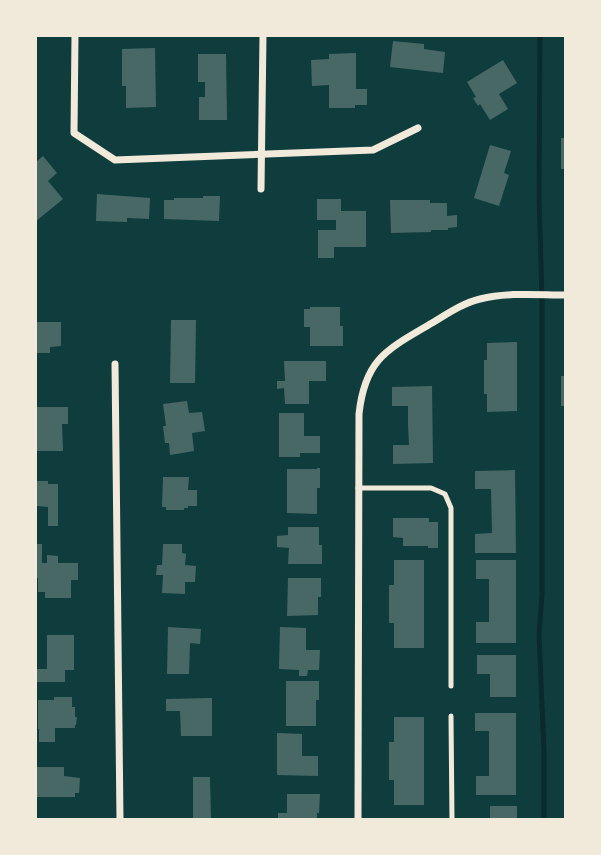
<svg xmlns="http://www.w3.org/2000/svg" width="601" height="855" font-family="Overpass,sans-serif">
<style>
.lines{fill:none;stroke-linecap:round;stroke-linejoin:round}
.stream{stroke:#0a2a2b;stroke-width:5}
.building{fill:#486865}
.service{stroke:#f1e9da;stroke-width:5}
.minor{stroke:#f1e9da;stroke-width:7}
</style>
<rect width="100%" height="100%" fill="#0f3d3e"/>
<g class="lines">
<polyline class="stream" points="540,35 539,196 542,299 542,595 539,635 544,751 544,820"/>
</g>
<g class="building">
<polygon points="393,41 424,44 424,49 445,52 443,73 390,67"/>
<polygon points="155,48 156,107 126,108 126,86 122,86 122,49"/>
<polygon points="356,53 356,89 367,89 367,105 355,105 355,108 329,108 329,85 312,86 311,60 329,59 329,54"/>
<polygon points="198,54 226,54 227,120 199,120 199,97 205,97 205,82 198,82"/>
<polygon points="503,60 517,83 499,94 508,109 490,120 480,104 478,106 473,98 476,97 467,82"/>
<rect x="561" y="138" width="5" height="31"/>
<polygon points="490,145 511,151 504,173 509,175 499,206 474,198"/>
<polygon points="43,156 57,173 48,181 63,199 35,222 35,163"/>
<polygon points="97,194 150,198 149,219 127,218 127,222 96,221"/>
<polygon points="203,196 220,196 219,221 164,219 164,200 174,200 174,198 203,198"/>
<polygon points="317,199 341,199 341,211 366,211 366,247 334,247 334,258 318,258 318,230 336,230 336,220 317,220"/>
<polygon points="390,200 430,200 430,203 447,203 447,216 457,215 457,227 448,228 448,230 431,230 431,232 391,233"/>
<polygon points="310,307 340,307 340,326 343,326 343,346 310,346 310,327 304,327 304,309 310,309"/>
<polygon points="171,320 196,320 195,383 170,383"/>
<polygon points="35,322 61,322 61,346 50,347 50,353 35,353"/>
<polygon points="517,342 517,411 487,412 487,394 484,394 484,360 487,360 487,343"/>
<polygon points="284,361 326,361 326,381 309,381 309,404 285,404 284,388 277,389 277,381 285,381"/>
<rect x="561" y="376" width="5" height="30"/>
<polygon points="432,386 433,463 393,464 393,445 409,445 408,425 408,406 392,406 392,387"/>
<polygon points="187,401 189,413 202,412 205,431 192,433 194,451 170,455 169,443 165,443 163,426 166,426 163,404"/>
<polygon points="35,407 68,407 68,424 62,424 63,451 35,451"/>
<polygon points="279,413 304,413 304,436 320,436 320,453 300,453 300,457 279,457"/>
<polygon points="317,468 320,468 320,488 317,488 317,514 287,513 287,469 317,469"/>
<polygon points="515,470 516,553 475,553 475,534 492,533 491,489 475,489 475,471"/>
<polygon points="163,477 189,477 188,490 197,490 197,506 188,506 188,508 184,508 184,510 166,510 166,507 162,507"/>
<polygon points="37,481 48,481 48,484 58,484 58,526 48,526 48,507 37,506"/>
<polygon points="393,518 429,518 429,522 438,522 438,548 428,548 428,546 403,546 403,538 393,537"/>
<polygon points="288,527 319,527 319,545 322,545 322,564 288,564 289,548 277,547 277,536 288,535"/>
<polygon points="35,544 42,544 42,563 47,563 47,555 58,556 58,563 78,563 78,580 71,580 71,598 45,598 45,592 38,592 38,578 35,578"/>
<polygon points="163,544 182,544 182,553 186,554 185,565 196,566 195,582 185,582 185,594 162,593 163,575 156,575 157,565 162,565"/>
<polygon points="394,560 424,560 424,648 394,648 394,623 389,623 389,585 394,585"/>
<polygon points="476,560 516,560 516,643 476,643 476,622 489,622 489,579 476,579"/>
<polygon points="288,578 321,578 321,597 318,597 318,615 287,616"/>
<polygon points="168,627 201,629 200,644 190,643 189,674 167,674"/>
<polygon points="280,627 306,628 306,650 320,650 319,670 308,670 307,676 299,676 299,670 279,669"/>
<polygon points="47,635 74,635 74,670 65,670 65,682 35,682 35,669 47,669"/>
<polygon points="477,655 516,655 516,697 490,697 490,674 477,674"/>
<polygon points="286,681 319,681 319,700 316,700 316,726 286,726"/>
<polygon points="54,697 72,697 72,707 75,707 75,717 77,717 76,725 75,725 75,728 55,728 55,742 39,742 39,729 38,729 38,700 54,700"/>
<polygon points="212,698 212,736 181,736 180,711 166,711 166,699"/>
<polygon points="475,713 516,713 516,795 476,795 476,776 489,776 489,731 475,731"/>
<polygon points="394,717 424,717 424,805 394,805 394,780 389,780 389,742 394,742"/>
<polygon points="277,733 302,734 302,756 318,756 318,776 277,775"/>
<polygon points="36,767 64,767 64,776 80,778 79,793 75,793 75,797 36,797"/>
<polygon points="193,777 210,777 211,820 193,820"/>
<polygon points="287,794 320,794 319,813 317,813 317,820 278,820 278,813 287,813"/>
<rect x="490" y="806" width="27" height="14"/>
</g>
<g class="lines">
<g class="service">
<polyline points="358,488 431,488 445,494 451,508 451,686"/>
<polyline points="451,716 452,820"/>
</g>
<g class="minor">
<polyline points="75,35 74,133 115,160 373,150 418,128"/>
<polyline points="261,189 263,35"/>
<polyline points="115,364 120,820"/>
<path d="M358 820 359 414C365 358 388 349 432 323 447 314 463 303 480 299 508 292 538 295 566 295"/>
</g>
</g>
<rect width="601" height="855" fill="none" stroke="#f1e9da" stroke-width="74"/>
</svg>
